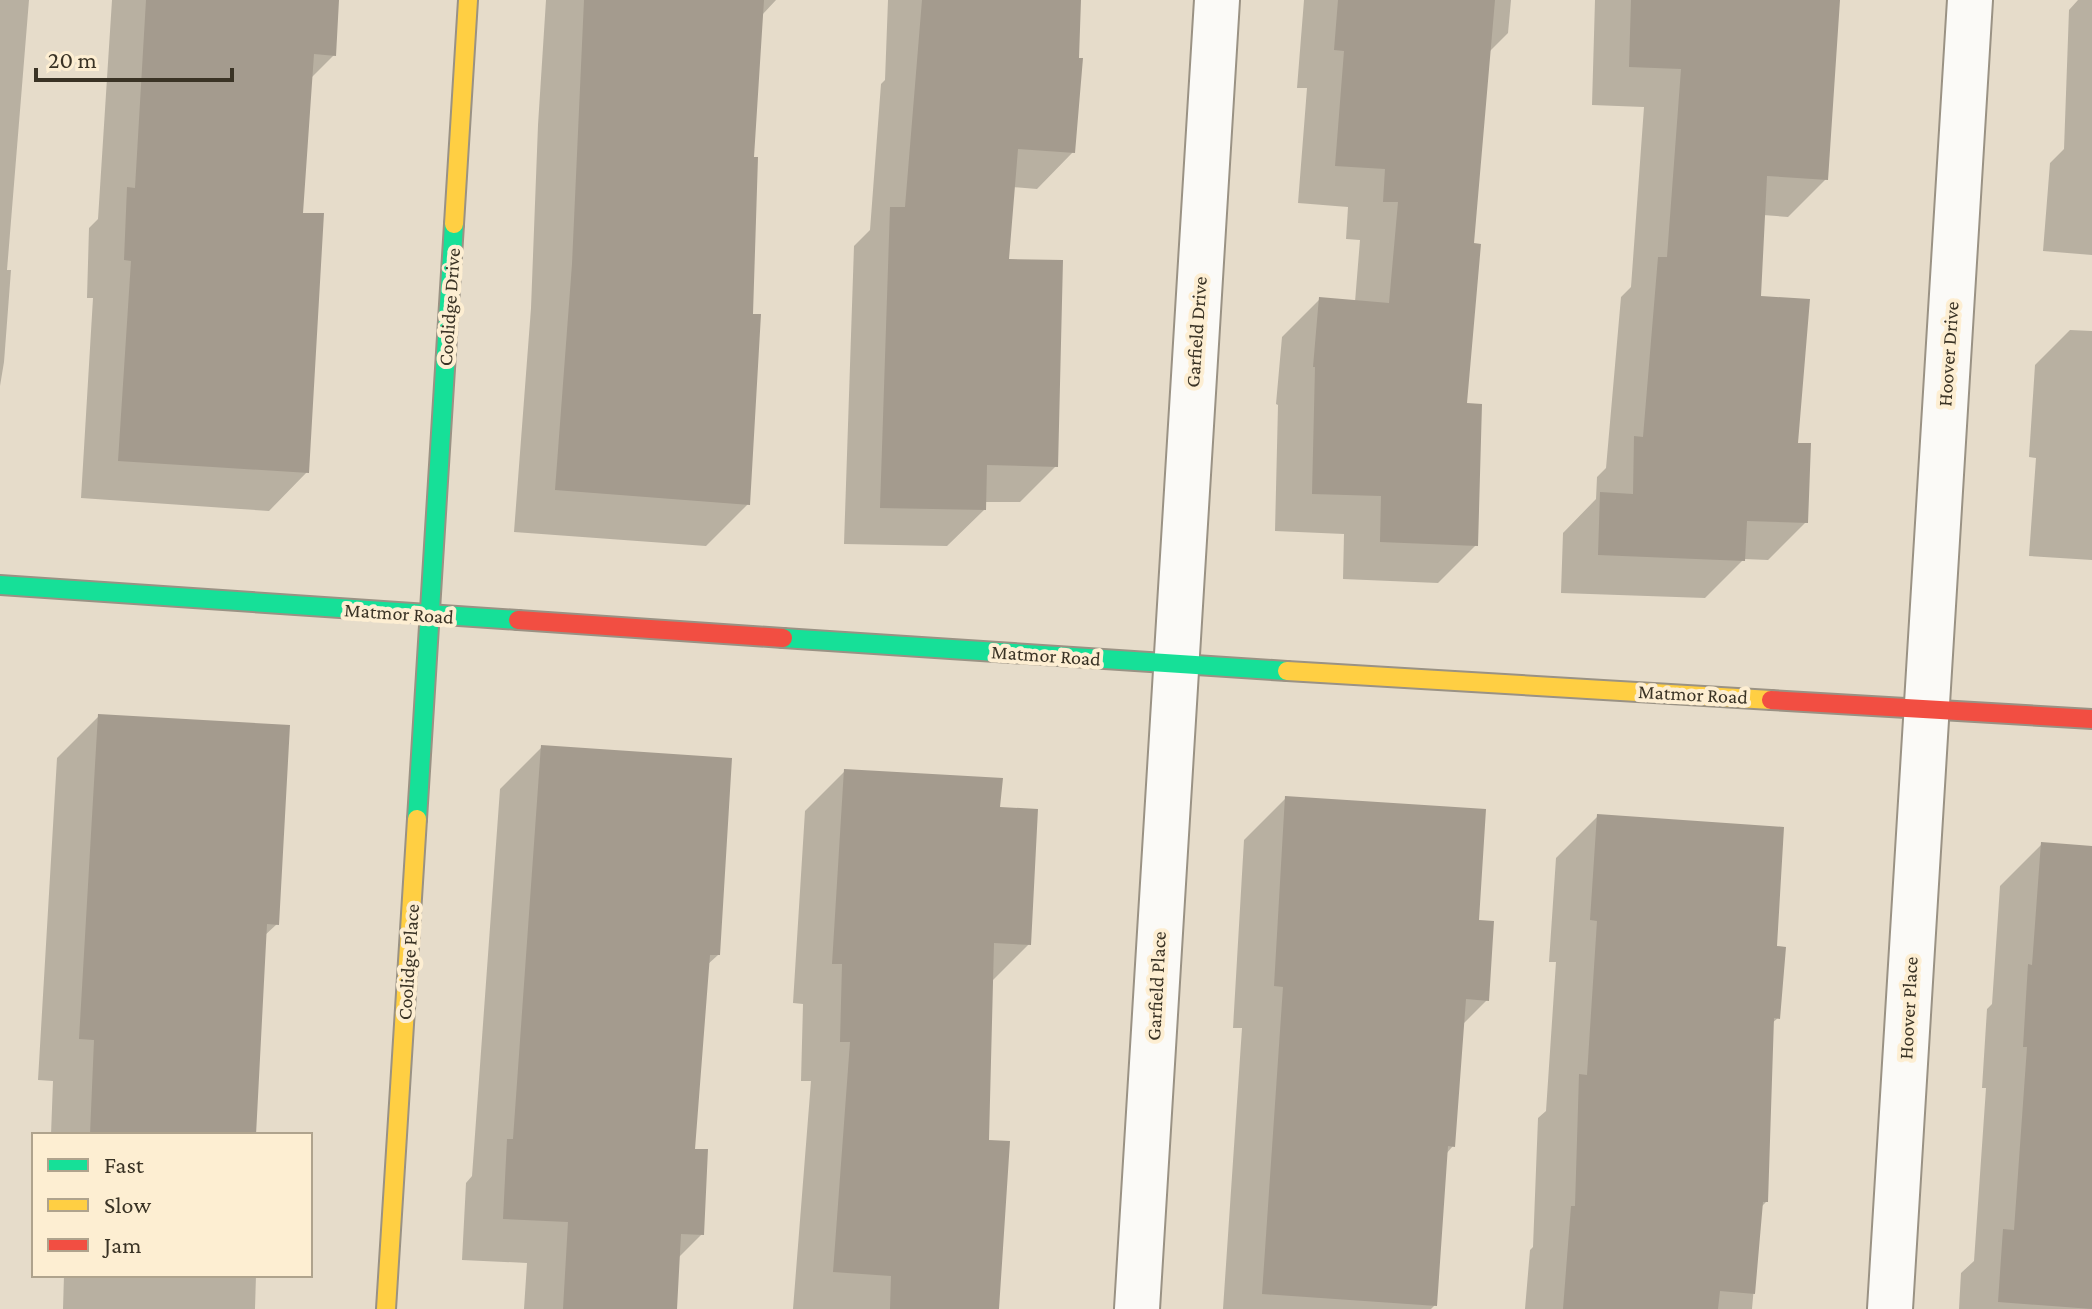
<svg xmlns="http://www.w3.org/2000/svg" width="2092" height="1309" font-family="'Crimson Pro',serif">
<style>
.shadow{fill:#0003}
.building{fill:#a49b8e}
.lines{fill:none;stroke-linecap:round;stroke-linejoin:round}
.street-casing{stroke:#9a9284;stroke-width:48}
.fast-casing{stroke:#9a9284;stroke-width:22}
.slow-casing{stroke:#9a9284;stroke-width:22}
.jam-casing{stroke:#9a9284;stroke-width:22}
.street{stroke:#fbfaf7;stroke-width:44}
.fast{stroke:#16e098;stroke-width:18}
.slow{stroke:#ffcf43;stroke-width:18}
.jam{stroke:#f24e42;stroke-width:18}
.labels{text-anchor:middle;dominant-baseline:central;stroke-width:8;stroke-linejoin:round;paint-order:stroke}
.street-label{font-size:20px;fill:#3a3325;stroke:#fdeed2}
</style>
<rect width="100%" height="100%" fill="#e6dcca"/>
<g class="shadow">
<polygon points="0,0 29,0 7,270 11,270 4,362 0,386"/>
<polygon points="112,0 337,0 334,55 310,79 301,215 307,472 269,511 81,498 93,298 87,298 89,228 98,219"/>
<polygon points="546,0 776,0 761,16 752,159 748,504 706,546 514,532 531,308 538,125"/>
<polygon points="888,0 1079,0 1073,152 1037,189 1013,187 1007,261 1056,466 1020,502 984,502 984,510 947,546 844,544 854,246 870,230 881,84 885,80"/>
<polygon points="1304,0 1511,0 1508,33 1488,53 1472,245 1465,405 1476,545 1438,583 1343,579 1344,534 1275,531 1278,405 1276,404 1282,337 1320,299 1355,302 1360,240 1346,239 1348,207 1298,203 1307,88 1297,88"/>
<polygon points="1595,0 1838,0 1826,179 1788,217 1763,215 1759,298 1796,445 1806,522 1768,560 1744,559 1705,598 1561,593 1563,533 1596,499 1597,477 1606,468 1621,297 1631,287 1644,107 1592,105"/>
<polygon points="2078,0 2092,0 2092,255 2043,251 2050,163 2064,149 2069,10"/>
<polygon points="2070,330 2092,331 2092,560 2029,556 2036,458 2029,457 2035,365"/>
<polygon points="99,716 277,924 264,936 254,1135 51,1135 53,1081 38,1080 57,758"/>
<polygon points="542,747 718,955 707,965 693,1151 702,1234 678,1258 675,1309 524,1309 527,1263 462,1260 466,1183 472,1176 500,789"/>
<polygon points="845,771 998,809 1029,944 991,982 987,1142 997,1309 793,1309 811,1081 801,1081 803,1004 793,1003 805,811"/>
<polygon points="1286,798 1477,922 1487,1000 1462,1025 1453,1146 1446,1154 1435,1305 1431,1309 1223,1309 1242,1028 1233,1028 1244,840"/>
<polygon points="1598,816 1775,948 1778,1018 1772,1023 1766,1202 1761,1207 1752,1309 1525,1309 1530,1250 1533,1247 1538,1118 1546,1111 1556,962 1549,962 1556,858"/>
<polygon points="2042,844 2092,848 2092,1309 1959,1309 1961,1273 1974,1261 1986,1088 1982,1088 1987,1009 1992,1004 2000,886"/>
<polygon points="64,1275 256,1275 255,1309 63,1309"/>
</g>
<g class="building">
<polygon points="146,0 339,0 336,56 314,54 303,213 324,213 309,473 118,461 131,261 124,260 127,187 135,188"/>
<polygon points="584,0 764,0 754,157 758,157 753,314 761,314 750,505 555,490 572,264"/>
<polygon points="922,0 1081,0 1079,58 1083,58 1075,153 1018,149 1009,259 1063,260 1058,467 987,465 986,510 880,508 890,207 905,207"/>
<polygon points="1338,0 1495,0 1474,243 1481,244 1467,403 1482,404 1478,546 1380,542 1381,496 1312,494 1315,367 1313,367 1319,297 1389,303 1398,202 1383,202 1385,169 1335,166 1344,51 1334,50"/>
<polygon points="1631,0 1840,0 1828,180 1767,176 1761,296 1810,299 1798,443 1811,443 1808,523 1747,521 1745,561 1598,555 1600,492 1633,494 1634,436 1643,437 1658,257 1667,257 1681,69 1629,67"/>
<polygon points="98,714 290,725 279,925 267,924 256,1135 90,1135 94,1040 79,1039"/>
<polygon points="541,745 732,758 720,955 710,955 695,1149 708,1149 704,1235 681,1234 677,1309 563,1309 568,1222 503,1219 507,1139 513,1139"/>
<polygon points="844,769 1003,778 1000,807 1038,809 1031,945 994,943 989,1140 1010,1141 999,1309 890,1309 891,1276 833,1272 850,1042 840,1042 842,964 832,964"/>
<polygon points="1285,796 1486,809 1479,920 1494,921 1489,1001 1466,999 1455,1147 1448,1146 1437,1306 1262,1294 1283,987 1274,986"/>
<polygon points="1597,814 1784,827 1777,946 1786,947 1780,1019 1774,1018 1768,1202 1763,1202 1755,1294 1720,1291 1718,1309 1563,1309 1571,1206 1575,1206 1579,1074 1587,1075 1597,921 1590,920"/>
<polygon points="2041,842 2092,846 2092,1309 1998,1302 2003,1229 2014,1230 2027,1047 2023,1047 2028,964 2032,965"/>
</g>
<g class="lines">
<defs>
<g id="street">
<polyline points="1137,1309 1217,0"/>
<polyline points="1890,1309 1970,0"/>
</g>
<g id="fast">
<polyline points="0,585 518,620"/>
<polyline points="783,638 1287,671"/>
<polyline points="417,819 454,224"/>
</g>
<g id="slow">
<polyline points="454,224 468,0"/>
<polyline points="1287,671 1771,700"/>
<polyline points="386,1309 417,819"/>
</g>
<g id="jam">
<polyline points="518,620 783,638"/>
<polyline points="1771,700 2092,719"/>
</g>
</defs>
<use href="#street" class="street-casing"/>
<use href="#fast" class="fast-casing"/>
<use href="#slow" class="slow-casing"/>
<use href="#jam" class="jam-casing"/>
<use href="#street" class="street"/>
<use href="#fast" class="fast"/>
<use href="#slow" class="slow"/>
<use href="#jam" class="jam"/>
</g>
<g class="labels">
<g class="street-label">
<text transform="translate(449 307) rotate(-86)">Coolidge Drive</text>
<text transform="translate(1196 332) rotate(-86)">Garfield Drive</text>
<text transform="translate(1948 354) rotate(-86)">Hoover Drive</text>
<text transform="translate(399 613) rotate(4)">Matmor Road</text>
<text transform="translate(1046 655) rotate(4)">Matmor Road</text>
<text transform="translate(1693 694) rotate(3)">Matmor Road</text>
<text transform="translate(408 962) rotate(-86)">Coolidge Place</text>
<text transform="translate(1156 986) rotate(-87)">Garfield Place</text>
<text transform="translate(1908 1008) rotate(-87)">Hoover Place</text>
</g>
</g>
<rect x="32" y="1133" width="280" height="144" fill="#fdeed2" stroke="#afa38d" stroke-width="2"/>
<rect x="48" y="1159" width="40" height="12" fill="#16e098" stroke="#afa38d" stroke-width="2"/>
<text x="104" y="1173" font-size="24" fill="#3a3325">Fast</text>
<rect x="48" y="1199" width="40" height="12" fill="#ffcf43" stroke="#afa38d" stroke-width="2"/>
<text x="104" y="1213" font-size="24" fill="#3a3325">Slow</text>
<rect x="48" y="1239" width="40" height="12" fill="#f24e42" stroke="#afa38d" stroke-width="2"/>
<text x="104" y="1253" font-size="24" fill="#3a3325">Jam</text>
<path d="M36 68v12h196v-12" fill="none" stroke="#3a3325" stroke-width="4"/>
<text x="48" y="68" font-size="24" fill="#3a3325" stroke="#fdeed2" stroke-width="6" paint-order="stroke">20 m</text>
</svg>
